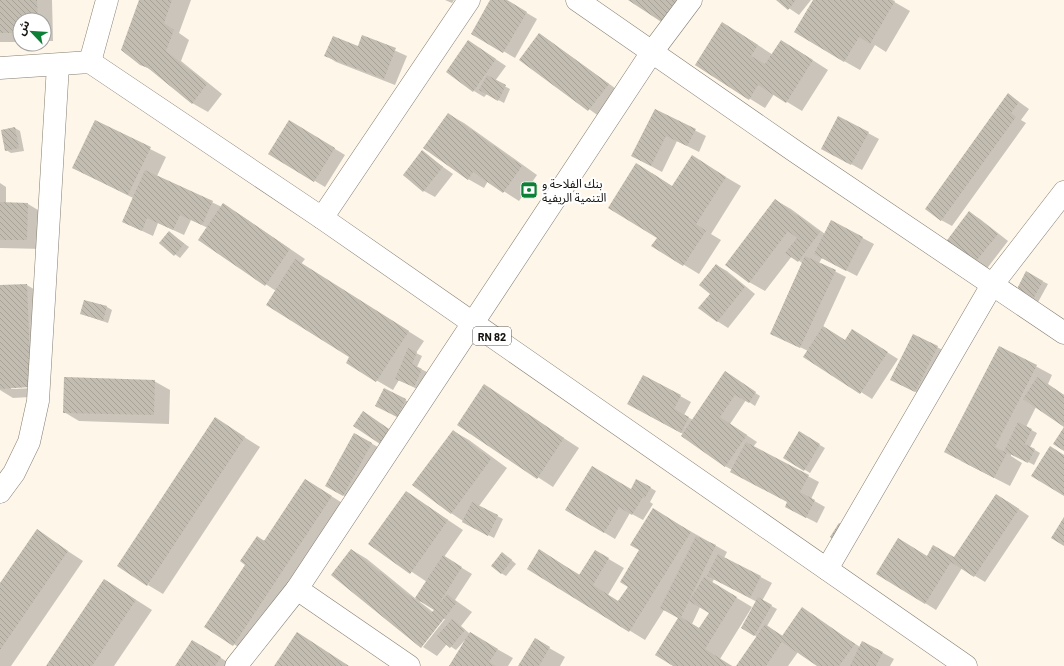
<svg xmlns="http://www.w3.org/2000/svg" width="1064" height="666" font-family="Barlow,'Noto Sans Arabic',sans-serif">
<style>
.shadow{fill:#0003;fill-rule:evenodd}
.building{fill:url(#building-back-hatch)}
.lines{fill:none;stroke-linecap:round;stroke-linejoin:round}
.minor-casing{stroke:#847e72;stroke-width:23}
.major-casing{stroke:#847e72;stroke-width:23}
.minor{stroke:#fff;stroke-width:22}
.major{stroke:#fff;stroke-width:22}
.labels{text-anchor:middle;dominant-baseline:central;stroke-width:4;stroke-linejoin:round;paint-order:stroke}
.shield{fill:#fff;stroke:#5b5a57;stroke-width:1}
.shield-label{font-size:11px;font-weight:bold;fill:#15130f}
.poi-label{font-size:12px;fill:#15130f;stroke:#fff;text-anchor:start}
</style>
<defs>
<pattern id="building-back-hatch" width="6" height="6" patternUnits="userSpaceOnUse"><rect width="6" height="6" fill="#c3bdb1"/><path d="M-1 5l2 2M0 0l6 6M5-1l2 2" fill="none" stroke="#a7a297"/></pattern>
</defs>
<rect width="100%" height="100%" fill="#fdf6e9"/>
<g class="shadow">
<polygon points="0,0 52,0 53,41 44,41 44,20 20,20 20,42 0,42"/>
<polygon points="140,0 191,0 179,33 189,40 181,61 222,94 208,112 192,103 156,73 141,64"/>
<polygon points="445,0 454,0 452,3"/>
<polygon points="492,0 505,0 537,19 515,58 472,33"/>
<polygon points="777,0 811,0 799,15"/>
<polygon points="814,0 891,0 910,11 886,52 875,45 860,70 844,61"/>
<polygon points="738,32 773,55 797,50 828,70 802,111 774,94 765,108 696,65"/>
<polygon points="540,34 619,91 600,117 521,60"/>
<polygon points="363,36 407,56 395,85 336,62 325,55 358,47"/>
<polygon points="479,48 506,66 495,81 510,89 504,103 487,94 484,97 474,91"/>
<polygon points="1008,94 1029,109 1021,120 1026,123 952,226 941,220"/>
<polygon points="655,110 706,136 699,152 677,141 662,172 632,156"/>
<polygon points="448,114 464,123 537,175 519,201 488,181 484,188 468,179"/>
<polygon points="289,121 345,155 325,187 270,154"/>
<polygon points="96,122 166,157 157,176 222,207 223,205 239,214 305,259 301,264 424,341 416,353 422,356 417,367 427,372 419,390 399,380 393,390 347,363 351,357 276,291 200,240 208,228 191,220 184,235 158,223 153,236 123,222 133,198 73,168"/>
<polygon points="15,128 20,131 24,151 11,153 6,150"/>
<polygon points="868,133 879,139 862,170 833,154"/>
<polygon points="422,152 453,174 435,197 424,191"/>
<polygon points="707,166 741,186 711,234 721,240 699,274 653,246 658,238 652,173 673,187"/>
<polygon points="0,183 6,187 6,204 28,204 43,213 43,249 0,248"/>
<polygon points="775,200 791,209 825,234 832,222 874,244 857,276 822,258 819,263 846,277 823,327 846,341 863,337 898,359 872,399 804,356 808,351 771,333 802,263 792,256 765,291 749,282"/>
<polygon points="970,213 980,219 1008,241 985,271 974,264"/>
<polygon points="169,232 189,247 180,258 160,243"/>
<polygon points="716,265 727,271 755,294 728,328 717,321 712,293"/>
<polygon points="1026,273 1048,284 1037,304 1016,292"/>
<path d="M27 285 42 294 47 396 13 398 0 390V286ZM36 386V388L11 389V387Z"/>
<polygon points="107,307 112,310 108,323 82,314"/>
<polygon points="937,347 948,353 926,397 902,385"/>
<polygon points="1000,347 1052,375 1048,384 1064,395 1064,426 1036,407 1026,427 1037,433 1030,447 1040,453 1034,465 1011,453 1011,456 1022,463 1010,486 961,461"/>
<polygon points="725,373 760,396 755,406 746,400 730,424 757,442 753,447 819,482 811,499 825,507 817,523 786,507 788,502 725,466 683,434 639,410 644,376 691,402 684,415 693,420"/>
<polygon points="154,381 170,390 169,424 79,421 64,412"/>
<polygon points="484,386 579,448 553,487 458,425"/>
<polygon points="384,389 411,403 402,419 381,408"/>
<polygon points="230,428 260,447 163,594 148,585"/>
<polygon points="453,431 469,440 507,468 479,506 503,519 494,538 469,525 451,513"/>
<polygon points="799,433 825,448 810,473 784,457"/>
<polygon points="355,434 383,450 354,501 337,492"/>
<polygon points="306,480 347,506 250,654 206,627 247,565 257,537 265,541"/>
<polygon points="637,480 656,491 650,502 653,504 643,520 630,513 615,539 567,510 631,490"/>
<path d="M406 492 463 530 444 557 472 574 455 600 472 612 461 626 470 634 513 658 508 666H451L465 640 456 650 447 644 437 656 423 647 445 619H443L421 646 352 550 367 559 416 599 427 582 370 544ZM421 600 435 610 433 612 420 602Z"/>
<polygon points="1007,501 1029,516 985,582 962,568 936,610 925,603 927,557 954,558"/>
<path d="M669 519 727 552 724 558 772 583 762 601 777 609 767 626 783 636 802 609 860 647 863 642 894 659 890 666H818L798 652 788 666H737L757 637 742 628 757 602 714 579 712 583 752 607 720 659 731 666H675L679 618 664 610 645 640 528 568 555 560 580 575 595 551 624 568 608 595 619 602ZM700 607 710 613 700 629 692 624Z"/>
<polygon points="37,531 83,561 11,666 0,666 0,585"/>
<polygon points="508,557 516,564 506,576 501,573"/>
<polygon points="105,580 152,610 114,666 48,666"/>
<polygon points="535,640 565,657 560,666 519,666"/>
<polygon points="208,650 234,666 177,666"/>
</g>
<g class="building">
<polygon points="0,0 37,0 38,20 20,20 20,33 0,33"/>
<polygon points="139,0 172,0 164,23 174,30 166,51 207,84 192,104 148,68 140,65 121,50"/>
<polygon points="490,0 507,0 527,12 503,53 471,34"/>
<polygon points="628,0 687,0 669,27"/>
<polygon points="776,0 796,0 788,10"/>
<polygon points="813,0 892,0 895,1 870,44 859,37 844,62 794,32"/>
<polygon points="722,22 758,45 751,56 765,64 781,40 813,60 786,103 758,85 749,100 695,65"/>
<polygon points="539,33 609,84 588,111 519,60"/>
<polygon points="362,35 396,48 384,79 324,56 333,36 358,46"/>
<polygon points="468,40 496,59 473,92 446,72"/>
<polygon points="487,75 506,85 498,101 479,90"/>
<polygon points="1008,93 1019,102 1011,113 1016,117 941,221 925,209"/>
<polygon points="655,109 696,129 687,146 666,136 651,166 631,156"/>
<polygon points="448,113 522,166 503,193 473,172 468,180 423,148"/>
<polygon points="838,116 869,132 851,165 821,149"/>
<polygon points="95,120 151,147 128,195 72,168"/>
<polygon points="289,120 335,148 314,182 268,154"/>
<polygon points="15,127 19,148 5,151 1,130"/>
<polygon points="422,150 443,167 423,192 403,175"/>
<polygon points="692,155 726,177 696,224 706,231 683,266 651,246 657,238 608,208 636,163 672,186"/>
<polygon points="145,170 213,201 202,225 180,215 173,230 147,218 142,231 122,222"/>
<polygon points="775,199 820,232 798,262 785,253 797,238 788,231 749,283 725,265"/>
<polygon points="0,202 28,203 27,240 0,240"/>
<polygon points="223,203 290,249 265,286 198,240"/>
<polygon points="969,211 998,234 973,265 945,243"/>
<polygon points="831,220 863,237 846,271 814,254"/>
<polygon points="169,231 184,244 174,256 159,243"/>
<polygon points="805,256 836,270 800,348 770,334"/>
<polygon points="295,259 409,331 376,382 346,363 349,357 266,305"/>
<polygon points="716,264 745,287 717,322 698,308 710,294 699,285"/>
<polygon points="1026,271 1043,281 1032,301 1015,293"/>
<polygon points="27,284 31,387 0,389 0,285"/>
<polygon points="84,300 107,306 103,321 80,314"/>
<polygon points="823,326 845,340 852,329 888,352 860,394 803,357"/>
<polygon points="913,334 938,346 915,392 890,380"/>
<polygon points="999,346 1037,365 995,447 1007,453 994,478 944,452"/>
<polygon points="408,348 417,352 412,364 422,369 414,387 395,379"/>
<polygon points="725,371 756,392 749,403 735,395 720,417 747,435 725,467 681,436"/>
<polygon points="643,375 681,395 674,409 689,417 681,433 627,404"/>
<polygon points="64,377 155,380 154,415 63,413"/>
<polygon points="1037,377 1064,395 1064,427 1023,399"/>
<polygon points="484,384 564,438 537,479 457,425"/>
<polygon points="384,388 406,399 397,417 375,406"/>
<polygon points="363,411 389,429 380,444 353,426"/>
<polygon points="215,417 245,437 147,586 117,566"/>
<polygon points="1018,422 1032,429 1025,444 1035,449 1028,463 1004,451"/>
<polygon points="1064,427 1064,451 1053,444"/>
<polygon points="453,430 491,459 451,514 412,485"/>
<polygon points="799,431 820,444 804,471 783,458"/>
<polygon points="354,433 372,443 343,496 325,486"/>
<polygon points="746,442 809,475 800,492 815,500 806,518 785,507 787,502 730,472"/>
<polygon points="1050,446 1064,455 1064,496 1031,476"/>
<polygon points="592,466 631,489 636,479 651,487 645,498 643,497 632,515 619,507 604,533 565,510"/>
<polygon points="305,479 332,496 233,646 204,627 245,565 240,561 257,536 264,541"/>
<polygon points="406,491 448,520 410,574 368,544"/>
<polygon points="996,494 1019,509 974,577 951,562 925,604 876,574 898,538 927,556 933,545 954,557"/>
<polygon points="472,502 498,515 488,536 462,522"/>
<polygon points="653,508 691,532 629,632 527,569 539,549 579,575 595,550 609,558 593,585 618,601 628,587 620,582 639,550 630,545"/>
<polygon points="1064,517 1064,546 1051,538"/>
<polygon points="839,523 850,529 841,544 830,537"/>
<polygon points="37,529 68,551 0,650 0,583"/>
<polygon points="696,536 716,545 681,617 699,628 709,613 689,601 704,577 737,597 705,649 732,666 673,666 655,655 678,618 660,608"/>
<polygon points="351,549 431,613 434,610 415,598 443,555 462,567 438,605 447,594 457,602 421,648 331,575"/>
<polygon points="502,552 512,560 501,574 491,566"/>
<polygon points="718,554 761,576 750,598 707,576"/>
<polygon points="104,579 136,600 92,666 46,666"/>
<polygon points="758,597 772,605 754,636 741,628"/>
<polygon points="802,607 855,644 839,666 817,666 782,642 766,666 736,666 765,624 782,636"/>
<polygon points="452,619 465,630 450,648 437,636"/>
<polygon points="297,632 349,666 274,666"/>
<polygon points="470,632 498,649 489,662 496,666 449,666"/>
<polygon points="535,638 550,647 539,666 518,666"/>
<polygon points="192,640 221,657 215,666 175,666"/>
<polygon points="862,641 883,652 876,666 850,666"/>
</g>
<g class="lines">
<defs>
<g id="minor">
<polyline points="577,0 796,152 1064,333"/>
<polyline points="90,62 107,0"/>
<polyline points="322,218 469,0"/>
<polyline points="0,492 14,473 29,442 38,401 58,65"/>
<polyline points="827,569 992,285 1064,192"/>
<polyline points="297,589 409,666"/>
<polyline points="236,666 297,589 652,52 691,0"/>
</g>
<polyline id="major" points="0,68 90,62 322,218 966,666"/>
</defs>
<use href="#minor" class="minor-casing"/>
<use href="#major" class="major-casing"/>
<use href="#minor" class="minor"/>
<use href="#major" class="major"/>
</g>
<defs>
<symbol id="bank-square" viewBox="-11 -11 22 22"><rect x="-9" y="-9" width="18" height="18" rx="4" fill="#0d8037" stroke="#fff"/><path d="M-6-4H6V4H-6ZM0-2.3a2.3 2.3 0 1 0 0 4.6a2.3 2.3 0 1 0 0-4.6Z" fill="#fff"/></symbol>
</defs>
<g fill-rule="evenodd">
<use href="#bank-square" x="519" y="180" width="20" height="20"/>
</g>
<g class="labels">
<rect class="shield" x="473" y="327" width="38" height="18" rx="3"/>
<g class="shield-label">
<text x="492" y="336">RN 82</text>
</g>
<g class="poi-label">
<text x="542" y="183">بنك الفلاحة و<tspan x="542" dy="14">التنمية الريفية</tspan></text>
</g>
</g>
<g transform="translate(32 32) rotate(295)"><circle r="19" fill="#ffffff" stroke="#a1a19f"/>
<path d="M0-3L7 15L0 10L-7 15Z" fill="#0d8037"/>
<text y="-6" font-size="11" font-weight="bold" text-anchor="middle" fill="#15130f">ش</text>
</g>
</svg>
